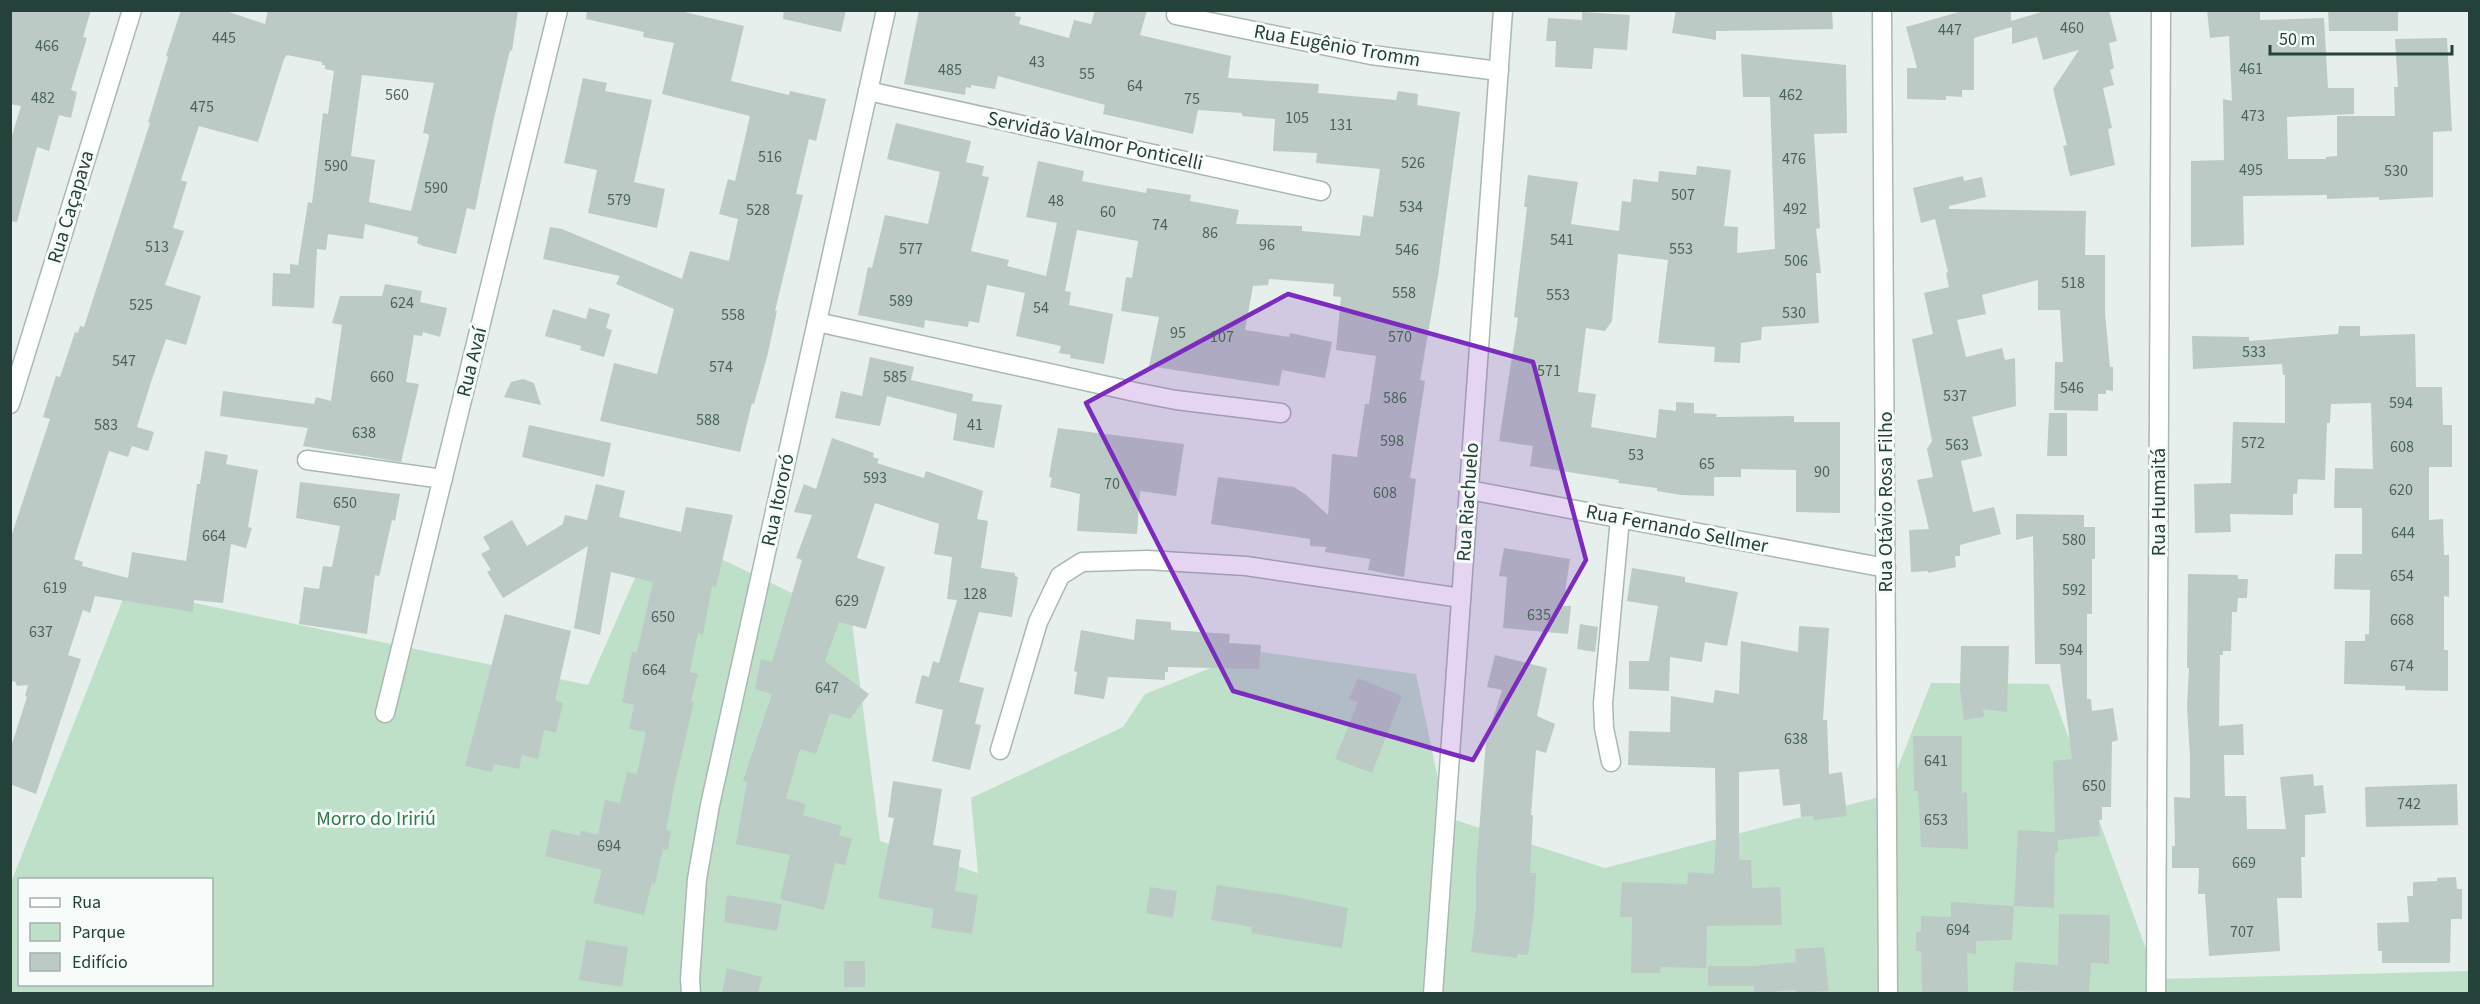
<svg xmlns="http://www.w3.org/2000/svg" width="2480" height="1004" font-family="'Source Sans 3',sans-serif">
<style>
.green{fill:#bfe0c8;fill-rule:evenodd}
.building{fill:#bbcac4;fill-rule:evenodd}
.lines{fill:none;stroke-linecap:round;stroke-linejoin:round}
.minor-casing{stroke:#a8b8b2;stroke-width:21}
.minor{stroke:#fff;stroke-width:18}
.marked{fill:#7b2cbf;fill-opacity:0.2;stroke:#7b2cbf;stroke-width:4.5;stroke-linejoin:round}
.labels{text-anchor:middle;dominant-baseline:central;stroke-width:6;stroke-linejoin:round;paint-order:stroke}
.number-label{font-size:16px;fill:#4a645c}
.street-label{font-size:20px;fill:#24423a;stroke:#f7fbf9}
.park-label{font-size:20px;fill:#2d7a4b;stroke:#f7fbf9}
</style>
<rect width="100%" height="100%" fill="#e6efeb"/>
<path class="green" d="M657 528 852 622 880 841 978 873 971 798 1123 727 1145 694 1254 651 1416 674 1446 817 1605 868 1887 795 1931 683 2049 684 2157 979 2469 971 2470 993 11 994 10 885 127 589 588 685ZM20 880H212V984H20Z"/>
<g class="building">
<polygon points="10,10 91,10 83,37 87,38 71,90 77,92 71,118 59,115 49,151 37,147 17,222 10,221 10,142 21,106 10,104"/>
<path d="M181 10H223L265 24 268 10H518L512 51 510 50 495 114 475 210 467 208 456 254 423 246 417 243 418 237 365 224 363 239 328 234 326 250 317 249 314 308 272 306 273 273 290 274V264L298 265 308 202 312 203 323 113 328 114 334 71 325 69V65H322V62L287 55 284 59 258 142 199 126 181 180 187 182 173 228 184 231 165 285 201 296 186 345 166 339 151 382 137 427 154 432 148 451 132 446 128 457 109 451 74 559 83 562 82 566 128 578 132 552 186 561 197 484H200L205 451 228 455 226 464 258 470 248 527 252 528 246 548 231 544 223 603 194 600 193 612 95 596 90 613 83 610 68 655 81 659 36 794 10 784V750L27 697 25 696 28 685 17 686 15 681 10 682V540L50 419 43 417 56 376 60 377 75 332 78 333 80 326 84 327 150 123 148 122 168 57 166 56ZM362 75 434 83 423 133 428 134 429 137 411 211 369 202 375 160 351 156Z"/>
<polygon points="587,10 676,10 744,26 731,81 789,95 790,91 826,99 816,141 809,139 796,194 803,195 775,311 777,311 768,353 754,404 752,403 740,452 600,421 614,363 657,374 674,309 616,284 620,276 543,259 550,227 562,229 682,279 690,251 729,261 738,219 719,214 728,179 735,181 750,116 662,94 674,43 643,37 644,32 586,19"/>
<polygon points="784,10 846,10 841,32 783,19"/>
<polygon points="919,10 1016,10 1015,16 1021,17 1019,24 1069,38 1074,20 1091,24 1095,10 1147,10 1140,35 1231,56 1228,78 1319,84 1318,93 1396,100 1398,91 1418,94 1417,105 1460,112 1438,276 1420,380 1425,381 1410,478 1416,479 1404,577 1368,570 1370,559 1325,552 1326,547 1310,546 1310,539 1211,524 1218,477 1294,487 1306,495 1328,515 1332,454 1357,457 1365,404 1369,404 1376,356 1336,350 1341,297 1333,296 1334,284 1269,279 1268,285 1253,286 1245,330 1289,337 1290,333 1332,342 1325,378 1282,370 1279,386 1149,366 1159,317 1121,311 1126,277 1132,278 1138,241 1077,230 1065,291 1071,292 1069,305 1113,314 1104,364 1070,358 1071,355 1059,353 1061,346 1016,336 1025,293 987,285 979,323 969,321 968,327 925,320 924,328 858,315 868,267 872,268 885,215 928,224 940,172 887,159 896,123 971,141 966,162 984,166 982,176 989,177 971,251 1009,260 1007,266 1046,276 1057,223 1026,217 1038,161 1084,171 1082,181 1146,193 1147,188 1191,195 1190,201 1239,210 1236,224 1302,226 1302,231 1360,236 1363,215 1373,217 1380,169 1316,163 1317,153 1273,151 1275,119 1242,116 1242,113 1198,110 1193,134 1103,114 1105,105 998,76 995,89 971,85 971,88 966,87 965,95 904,84"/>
<polygon points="1676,10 1832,10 1833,29 1716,31 1716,40 1672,33"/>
<polygon points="1966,10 2011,10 2011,21 2048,10 2109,10 2117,41 2109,43 2114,68 2110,70 2114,85 2103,88 2112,128 2108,129 2115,165 2070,176 2063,146 2067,145 2053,89 2079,50 2043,60 2037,37 2012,44 2012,27 1974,38 1974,90 1962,90 1962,97 1946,96 1946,100 1907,99 1907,68 1917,68 1906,27"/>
<polygon points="2207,10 2260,10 2260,20 2324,18 2328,88 2354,88 2354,114 2287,117 2288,159 2326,159 2326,157 2337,156 2337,116 2395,116 2394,87 2398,87 2395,39 2447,38 2452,131 2433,132 2433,197 2379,200 2379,197 2327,199 2327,195 2243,196 2244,245 2191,247 2191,161 2224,160 2223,99 2232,101 2229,36 2210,38"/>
<polygon points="2328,10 2398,10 2398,31 2329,31"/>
<polygon points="1582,12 1630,15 1627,50 1594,48 1592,69 1555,67 1556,41 1546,41 1548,18 1582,20"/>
<polygon points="1741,54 1846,65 1847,133 1814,134 1820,228 1816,229 1821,273 1816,273 1819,323 1762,327 1761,340 1741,343 1740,363 1714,362 1715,347 1658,343 1668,260 1618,254 1612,321 1605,331 1586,328 1578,392 1596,394 1591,427 1656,438 1659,409 1676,411 1676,402 1694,403 1694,413 1717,414 1716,417 1794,416 1794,422 1840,422 1840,513 1796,512 1796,470 1741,469 1741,477 1714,477 1714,496 1681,495 1657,491 1657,488 1618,483 1619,480 1530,466 1533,446 1499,441 1518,318 1514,317 1527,207 1524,207 1528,175 1578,182 1571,224 1619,231 1622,201 1631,202 1633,179 1658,182 1659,171 1696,175 1697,166 1731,170 1724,226 1738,227 1737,253 1775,249 1770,97 1743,97"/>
<polygon points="583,78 607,83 605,91 652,100 634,182 665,189 657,228 588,213 597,170 564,163"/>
<polygon points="1963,176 1964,181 1982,177 1986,197 1949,206 1949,209 2086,211 2085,255 2105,255 2105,312 2110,367 2113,367 2113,391 2106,390 2106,394 2098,394 2098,411 2054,410 2055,362 2063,362 2060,310 2038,310 2038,280 1982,295 1986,314 1957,320 1966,357 2002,348 2005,360 2015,358 2016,406 1972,417 1982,456 1961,461 1973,512 1994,507 2001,534 1960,545 1960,556 1955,556 1956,567 1928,573 1928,571 1911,572 1909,530 1929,529 1917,480 1933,477 1927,449 1932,441 1912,339 1933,334 1924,293 1949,287 1946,273 1948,272 1935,219 1921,223 1913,188"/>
<polygon points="385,284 422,291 420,302 447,308 440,337 423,332 422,336 414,335 406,382 419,384 401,462 303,446 308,428 220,416 223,391 314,404 316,397 331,401 342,325 332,323 340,296 382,296"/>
<polygon points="589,308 610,314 606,328 612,330 604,357 580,350 581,346 545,336 553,309 586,319"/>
<polygon points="2339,326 2360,326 2360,336 2415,334 2416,387 2442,387 2443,425 2452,425 2452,467 2429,467 2429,520 2443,519 2444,555 2449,555 2449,597 2444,596 2444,650 2448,650 2448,691 2405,690 2405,686 2344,684 2345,641 2365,641 2365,634 2369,634 2370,590 2334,589 2335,554 2362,554 2362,508 2334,508 2335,468 2373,469 2371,403 2331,404 2330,423 2327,423 2325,480 2298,479 2297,494 2293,494 2293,515 2230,514 2231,532 2195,533 2194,484 2231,483 2233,422 2285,423 2285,375 2283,375 2282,364 2193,369 2192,336 2249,337 2249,341 2338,334"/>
<polygon points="870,357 914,367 911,380 973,394 972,401 1002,405 994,448 953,440 957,414 887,396 880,426 835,418 841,391 862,396"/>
<polygon points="523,379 534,383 541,405 504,397 511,382"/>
<polygon points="2049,413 2067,413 2067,456 2047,456"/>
<polygon points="529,425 611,443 604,477 522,457"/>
<polygon points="1058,428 1184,444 1176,496 1140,491 1137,534 1077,531 1080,494 1050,487 1052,478 1049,477 1051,464"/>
<polygon points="832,438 874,453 873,457 879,459 877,463 924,478 926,471 983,491 977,519 988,521 981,568 1015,573 1015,576 1018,577 1012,617 979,612 959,682 984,688 975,724 981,725 970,770 932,761 943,710 915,703 922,675 929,677 933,661 939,663 957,600 947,599 952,557 934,554 939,524 875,503 857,558 885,567 866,629 839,622 825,661 869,694 850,719 830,713 816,754 800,749 786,798 806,804 803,815 842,826 839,835 852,839 845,865 835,863 824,910 780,899 790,855 736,844 747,782 743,781 772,694 755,689 761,659 772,662 802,560 796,558 812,515 794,512 804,484 816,489"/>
<polygon points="300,482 400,494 395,521 392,520 380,573 379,576 375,575 367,634 299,624 304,587 319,589 323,566 332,567 340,526 296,518"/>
<polygon points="596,484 625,491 619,517 681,532 686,507 733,515 716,587 712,586 703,635 698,633 690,672 698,674 691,701 694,702 675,783 666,830 671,831 668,850 663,849 655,884 652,883 644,915 593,903 602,870 545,856 551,829 580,836 581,830 598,835 605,800 620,803 627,772 637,774 646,732 629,729 634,705 622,702 632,652 637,653 653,582 611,572 600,635 574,628 588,546 503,598 487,572 491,570 481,554 490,549 483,537 512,520 527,546 563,524 565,515 587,520"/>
<polygon points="2016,514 2084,515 2084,527 2095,527 2095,559 2092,559 2092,614 2087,614 2087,699 2091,699 2092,711 2113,708 2118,740 2112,742 2111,807 2102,807 2102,820 2099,820 2100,836 2058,840 2058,852 2055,852 2054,908 2014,906 2018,830 2055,832 2053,761 2072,759 2060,664 2035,664 2033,536 2016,540"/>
<polygon points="1504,548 1570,559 1563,606 1571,606 1568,634 1503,628 1507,577 1499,576"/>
<polygon points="1632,568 1685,577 1685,582 1738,592 1727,646 1705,642 1702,662 1670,657 1669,691 1629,689 1629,661 1649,661 1658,606 1627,601"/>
<polygon points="2188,574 2238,575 2238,579 2248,579 2247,598 2238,598 2237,612 2232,612 2231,651 2223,651 2223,655 2220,655 2219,726 2243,724 2244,755 2224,755 2225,796 2246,796 2247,829 2286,829 2280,777 2313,774 2314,786 2323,785 2326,813 2305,815 2305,857 2301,857 2302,898 2277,898 2280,951 2209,956 2205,894 2198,894 2199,868 2172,868 2172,846 2175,846 2174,797 2190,798 2190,757 2187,707 2189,668 2187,668"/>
<polygon points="505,614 571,631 555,700 563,703 556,733 544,730 538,759 522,755 519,769 494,764 492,772 465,766"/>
<polygon points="1136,619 1171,622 1171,630 1230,634 1229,643 1261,645 1259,669 1168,667 1168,672 1165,672 1165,680 1108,677 1104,699 1074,694 1077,672 1074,671 1081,630 1134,640"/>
<polygon points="1580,624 1598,627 1595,652 1577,649"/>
<polygon points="1799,626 1829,628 1823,720 1827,720 1829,774 1842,772 1847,816 1814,820 1813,816 1801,817 1800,804 1783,806 1779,769 1739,772 1739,860 1751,860 1752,888 1780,887 1782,925 1707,926 1706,968 1661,967 1660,973 1631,973 1632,917 1620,917 1622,882 1687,884 1688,872 1714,874 1716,837 1715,768 1628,765 1629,731 1670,732 1671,696 1713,703 1715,690 1739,694 1741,641 1798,652"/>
<polygon points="1961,646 2009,646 2007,712 1983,709 1984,717 1964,720 1960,689"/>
<polygon points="1495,655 1547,668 1537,716 1555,724 1546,753 1536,750 1531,815 1533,815 1530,873 1536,873 1534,912 1528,955 1518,954 1517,958 1471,952 1476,909 1476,871 1486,740 1502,690 1487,687"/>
<polygon points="1358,678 1402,696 1372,773 1335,759 1358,702 1349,699"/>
<polygon points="1913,736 1962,736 1962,793 1967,792 1968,849 1921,847 1918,791 1914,791"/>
<polygon points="893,781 942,789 933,845 961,850 955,891 978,895 972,934 931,928 934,909 878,898 894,818 888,817"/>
<polygon points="2457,784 2458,825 2366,827 2365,787"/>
<polygon points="2456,877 2457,889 2462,889 2462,919 2451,919 2450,963 2382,963 2382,951 2378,951 2377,923 2409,922 2407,896 2413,896 2413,882 2437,881 2437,878"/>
<polygon points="1217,885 1286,895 1348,908 1342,948 1251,933 1252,927 1211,920"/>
<polygon points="1150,887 1177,891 1173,918 1146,913"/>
<polygon points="727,895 782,904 777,931 724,922"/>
<polygon points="1951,902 2014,906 2012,940 1976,941 1976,954 1967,953 1968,993 1922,993 1921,951 1916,951 1916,932 1921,932 1921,916 1951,917"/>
<polygon points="2059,914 2110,915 2109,964 2091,963 2089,993 2013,991 2015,962 2058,965"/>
<polygon points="586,940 628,947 622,987 579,980"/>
<polygon points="1824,947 1829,991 1796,993 1796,990 1754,993 1754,986 1708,986 1708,966 1753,966 1796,962 1795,949"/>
<rect x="844" y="961" width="21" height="26"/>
<polygon points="727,968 762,977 758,993 722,993"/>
</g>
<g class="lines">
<defs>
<g id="minor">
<polyline points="1882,10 1888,994"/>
<polyline points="1176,15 1371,55 1499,71"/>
<polyline points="868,91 1321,191"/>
<polyline points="817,322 1135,392 1176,400 1281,413"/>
<polyline points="10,404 132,10"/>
<polyline points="307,460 443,479"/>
<polyline points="1469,490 1886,568"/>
<polyline points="385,713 558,10"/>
<polyline points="1000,750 1038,622 1060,576 1082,562 1147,560 1246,566 1461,598"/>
<polyline points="1611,762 1604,728 1603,703 1620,518"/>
<polyline points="691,994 690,979 697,879 710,805 886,10"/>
<polyline points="1433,994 1503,10"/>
<polyline points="2156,994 2161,10"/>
</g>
</defs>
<use href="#minor" class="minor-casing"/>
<use href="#minor" class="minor"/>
</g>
<path class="marked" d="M1288 294 1533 362 1586 560 1473 760 1233 691 1086 403Z"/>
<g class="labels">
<g class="number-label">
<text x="2072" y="28">460</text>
<text x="1950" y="30">447</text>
<text x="224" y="38">445</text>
<text x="47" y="46">466</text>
<text x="1037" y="62">43</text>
<text x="2251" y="69">461</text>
<text x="950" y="70">485</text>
<text x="1087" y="74">55</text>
<text x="1135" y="86">64</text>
<text x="397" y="95">560</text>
<text x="1791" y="95">462</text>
<text x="43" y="98">482</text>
<text x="1192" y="99">75</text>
<text x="202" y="107">475</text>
<text x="2253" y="116">473</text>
<text x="1297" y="118">105</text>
<text x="1341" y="125">131</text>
<text x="770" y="157">516</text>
<text x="1794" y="159">476</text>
<text x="1413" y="163">526</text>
<text x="336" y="166">590</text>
<text x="2251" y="170">495</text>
<text x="2396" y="171">530</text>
<text x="436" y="188">590</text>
<text x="1683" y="195">507</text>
<text x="619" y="200">579</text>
<text x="1056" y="201">48</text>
<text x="1411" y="207">534</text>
<text x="1795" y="209">492</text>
<text x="758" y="210">528</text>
<text x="1108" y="212">60</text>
<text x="1160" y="225">74</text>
<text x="1210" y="233">86</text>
<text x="1562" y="240">541</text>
<text x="1267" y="245">96</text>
<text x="157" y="247">513</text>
<text x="911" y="249">577</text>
<text x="1681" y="249">553</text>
<text x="1407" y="250">546</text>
<text x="1796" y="261">506</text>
<text x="2073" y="283">518</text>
<text x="1404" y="293">558</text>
<text x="1558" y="295">553</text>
<text x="901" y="301">589</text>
<text x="402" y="303">624</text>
<text x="141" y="305">525</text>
<text x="1041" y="308">54</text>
<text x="1794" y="313">530</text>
<text x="733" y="315">558</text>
<text x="1178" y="333">95</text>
<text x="1222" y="337">107</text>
<text x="1400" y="337">570</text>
<text x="2254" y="352">533</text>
<text x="124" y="361">547</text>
<text x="721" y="367">574</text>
<text x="1549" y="371">571</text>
<text x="382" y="377">660</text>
<text x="895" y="377">585</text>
<text x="2072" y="388">546</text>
<text x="1955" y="396">537</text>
<text x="1395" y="398">586</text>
<text x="2401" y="403">594</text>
<text x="708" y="420">588</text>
<text x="106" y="425">583</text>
<text x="975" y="425">41</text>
<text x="364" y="433">638</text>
<text x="1392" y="441">598</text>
<text x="2253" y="443">572</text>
<text x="1957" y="445">563</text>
<text x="2402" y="447">608</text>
<text x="1636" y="455">53</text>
<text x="1707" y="464">65</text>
<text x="1822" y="472">90</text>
<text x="875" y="478">593</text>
<text x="1112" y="484">70</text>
<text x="2401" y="490">620</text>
<text x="1385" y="493">608</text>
<text x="345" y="503">650</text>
<text x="2403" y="533">644</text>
<text x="214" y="536">664</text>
<text x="2074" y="540">580</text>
<text x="2402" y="576">654</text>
<text x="55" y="588">619</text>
<text x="2074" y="590">592</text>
<text x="975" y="594">128</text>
<text x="847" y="601">629</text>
<text x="1539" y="615">635</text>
<text x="663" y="617">650</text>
<text x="2402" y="620">668</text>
<text x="41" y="632">637</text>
<text x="2071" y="650">594</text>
<text x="2402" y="666">674</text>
<text x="654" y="670">664</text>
<text x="827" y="688">647</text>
<text x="1796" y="739">638</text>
<text x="1936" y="761">641</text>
<text x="2094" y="786">650</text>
<text x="2409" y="804">742</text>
<text x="1936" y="820">653</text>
<text x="609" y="846">694</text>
<text x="2244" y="863">669</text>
<text x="1958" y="930">694</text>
<text x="2242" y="932">707</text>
</g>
<g class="street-label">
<text transform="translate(1337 46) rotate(10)">Rua Eugênio Tromm</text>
<text transform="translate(1095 141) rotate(12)">Servidão Valmor Ponticelli</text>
<text transform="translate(71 207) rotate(-73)">Rua Caçapava</text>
<text transform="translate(472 362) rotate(-76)">Rua Avaí</text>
<text transform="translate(778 500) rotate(-78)">Rua Itororó</text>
<text transform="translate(1468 502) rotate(-86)">Rua Riachuelo</text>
<text transform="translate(1886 502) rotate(-90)">Rua Otávio Rosa Filho</text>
<text transform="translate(2159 502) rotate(-90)">Rua Humaitá</text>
<text transform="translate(1677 529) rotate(11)">Rua Fernando Sellmer</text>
</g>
<g class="park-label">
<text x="376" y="819">Morro do Iririú</text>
</g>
</g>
<rect width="2480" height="1004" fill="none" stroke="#24423a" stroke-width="24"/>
<rect x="18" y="878" width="195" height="108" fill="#f7fbf9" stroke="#a3b1ad" stroke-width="1.5"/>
<rect x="30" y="898" width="30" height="9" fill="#ffffff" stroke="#a3b1ad" stroke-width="1.5"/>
<text x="72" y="908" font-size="18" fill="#24423a">Rua</text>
<rect x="30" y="923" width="30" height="18" fill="#bfe0c8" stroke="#a3b1ad" stroke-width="1.5"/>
<text x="72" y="938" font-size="18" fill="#24423a">Parque</text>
<rect x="30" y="953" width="30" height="18" fill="#bbcac4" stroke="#a3b1ad" stroke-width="1.5"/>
<text x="72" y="968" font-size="18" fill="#24423a">Edifício</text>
<path d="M2270 45v9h182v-9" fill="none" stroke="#24423a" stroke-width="3"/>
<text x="2279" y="45" font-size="18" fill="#24423a" stroke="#f7fbf9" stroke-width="4.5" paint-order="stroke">50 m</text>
</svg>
